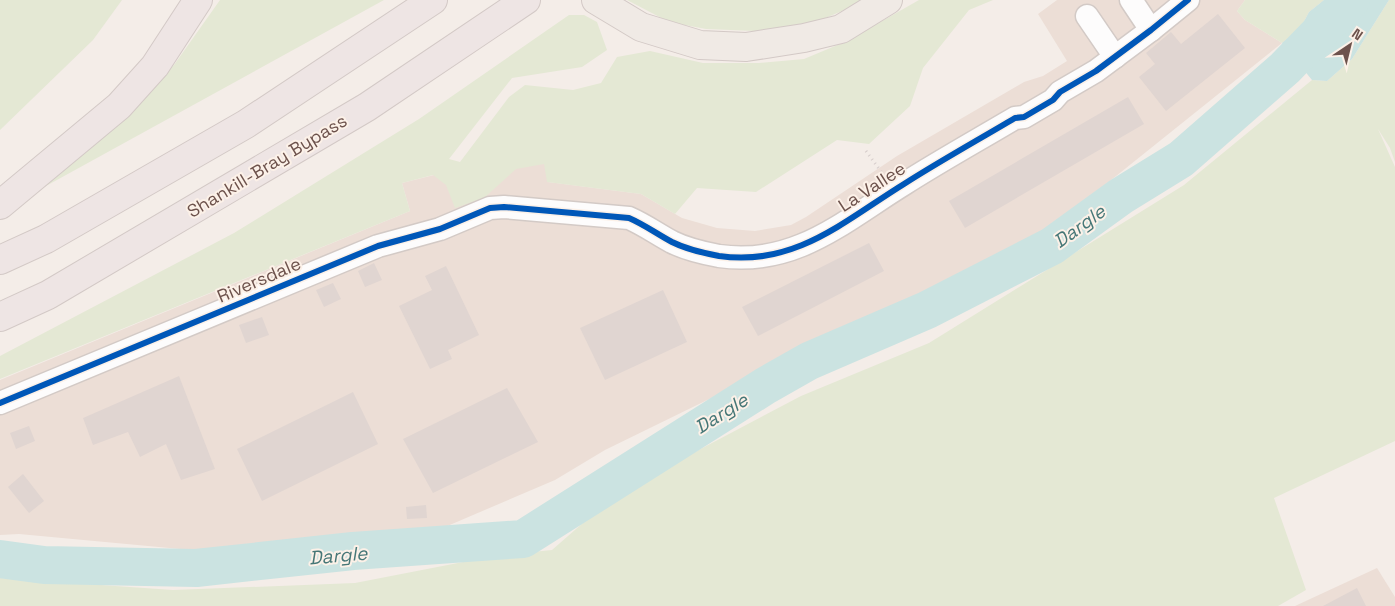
<svg xmlns="http://www.w3.org/2000/svg" width="1395" height="606" viewBox="0 0 1395 606" font-family="'Space Grotesk',sans-serif">
  <rect width="100%" height="100%" fill="#f4ede8"/>
  <g fill="#ecded6">
    <path d="M1057,0h188l-8,11 8,9 37,23 -242,194 -435,213 -50,30 -117,50 -107,11 -140,9 -172,-16 -19,1v-155l410,-169 -8,-28 112,-28 31,3 3,24 93,12 41,24 35,10 38,3 36,-6 15,-8 91,-61 127,-74 19,-6 24,-15 -29,-47z"/>
    <path d="M1377,568l18,29v9h-100z"/>
  </g>
  <g fill="#e4e8d4">
    <path d="M0,0h122l-29,40 -93,90z"/>
    <path d="M220,0h164l-378,208 168,-143z"/>
    <path d="M627,0h236l-16,9 -41,17 -51,5 -49,-2 -37,-7z"/>
    <path d="M919,0h74l-24,10 -46,58 -13,38 -41,38 -32,-4 -81,52 -59,-4 -22,26 -34,-20 -94,-12 -3,-18 -28,5 -32,29 -29,10 -9,-23 -13,-10 -31,8 8,28 -410,168v-23l234,-123 185,-114 150,-104h15l13,7 10,28 -25,17 -70,11 -63,81 11,3 49,-65 16,-12 48,5 28,-7 16,-26 33,-6 53,12h56l45,-4 43,-18z"/>
    <path d="M1245,0h79l-15,12 -9,17 -18,14 -37,-23 -8,-9z"/>
    <path d="M1389,0h6v162l-5,-14 -12,-19 17,38v274l-121,57 32,92 -28,16h-1278v-28l173,12 182,-7 139,-27 58,-6 56,-49 49,-29 144,-76 128,-53 255,-158 128,-105 15,1 25,-22z"/>
  </g>
  <path fill="#cbe3e1" d="M1324,0h65l-37,59 -25,22 -15,-1 -30,-37 18,-14 9,-17z"/>
  <g fill="none" stroke-linecap="round" stroke-linejoin="round">
    <path stroke="#cbe3e1" stroke-width="38" d="M0,559l44,6 152,3 157,-17 170,-12 242,-153 44,-25 118,-51 125,-64 69,-50 60,-37 104,-91 66,-68"/>
  </g>
  <g fill="#e0d5d1">
    <path d="M1218,14l27,34 -79,63 -27,-34 16,-13 -9,-11 25,-21 10,12z"/>
    <path d="M1128,97l16,27 -179,104 -16,-27z"/>
    <path d="M869,243l15,28 -126,65 -16,-29z"/>
    <path d="M374,263l8,17 -17,7 -7,-16z"/>
    <path d="M446,266l33,69 -31,15 4,9 -22,10 -31,-63 33,-16 -7,-14z"/>
    <path d="M333,283l8,16 -17,8 -8,-17z"/>
    <path d="M663,290l24,52 -82,38 -25,-52z"/>
    <path d="M262,317l7,18 -23,8 -7,-18z"/>
    <path d="M179,376l36,93 -34,11 -15,-36 -26,13 -12,-25 -35,13 -10,-27z"/>
    <path d="M507,388l31,54 -105,51 -30,-54z"/>
    <path d="M353,392l25,52 -116,57 -25,-52z"/>
    <path d="M29,426l6,15 -19,8 -6,-16z"/>
    <path d="M23,474l21,27 -15,12 -21,-26z"/>
    <path d="M426,505l1,13 -20,1 -1,-12z"/>
    <path d="M1357,588l9,18h-43z"/>
  </g>
  <g fill="none" stroke-linecap="round" stroke-linejoin="round">
    <g stroke="#d3cac6" stroke-width="25">
      <g id="minor">
        <path d="M1131,0l20,30"/>
        <path d="M1087,16l28,41"/>
        <path d="M0,403l378,-157 62,-17 50,-21 14,-1 125,11c16,7 28,16 43,24 14,7 31,11 47,14 76,11 125,-35 185,-72 36,-23 74,-44 111,-66l9,-1 29,-17 7,-8 36,-21 55,-41 37,-30"/>
      </g>
    </g>
    <g stroke="#d3c9c6" stroke-width="30">
      <path id="major" d="M596,0l45,27 59,18 46,2 58,-9 37,-9 47,-29"/>
    </g>
    <g stroke="#d3c9c6" stroke-width="30">
      <g id="highway">
        <path d="M0,205l119,-99 36,-40 43,-66"/>
        <path d="M0,260l46,-21 200,-115 187,-124"/>
        <path d="M0,317l48,-22 319,-188 159,-107"/>
      </g>
    </g>
    <path stroke="#d5ccca" stroke-width="3" stroke-dasharray="1 4" stroke-linecap="butt" d="M866,151l16,22"/>
    <use href="#minor" stroke="#fdfcfc" stroke-width="22"/>
    <use href="#major" stroke="#f0eae5" stroke-width="28"/>
    <use href="#highway" stroke="#eee5e4" stroke-width="28"/>
    <g stroke="#fcf1e8" stroke-width="9">
      <path id="cycleway" d="M0,403l378,-157 62,-17 50,-21 14,-1 125,11c16,7 28,16 43,24 14,7 31,11 47,14 76,11 125,-35 185,-72 36,-23 74,-44 111,-66l9,-1 29,-17 7,-8 36,-21 55,-41 37,-30"/>
    </g>
    <use href="#cycleway" stroke="#0057b8" stroke-width="6"/>
  </g>
  <g text-anchor="middle" stroke-width="4" stroke-linejoin="round" paint-order="stroke">
    <g font-size="18" fill="#6d524c" stroke="#fcf1e8">
      <text transform="translate(267 166) rotate(-31)" y="6">Shankill-Bray Bypass</text>
      <text transform="translate(872 187) rotate(-33)" y="6">La Vallee</text>
      <text transform="translate(259 280) rotate(-23)" y="6">Riversdale</text>
    </g>
    <g font-size="19" font-style="italic" fill="#467777" stroke="#fcf1e8">
      <text transform="translate(1079 226) rotate(-36)" y="7">Dargle</text>
      <text transform="translate(721 413) rotate(-32)" y="7">Dargle</text>
      <text transform="translate(338 555) rotate(-5)" y="7">Dargle</text>
    </g>
  </g>
  <g transform="translate(1350 45) rotate(35)" stroke="#fcf1e8" stroke-width="4" paint-order="stroke">
  <path d="M0-4L9 19L0 12L-9 19Z" fill="#6d524c"/>
  <text y="-8" font-size="14" font-weight="bold" text-anchor="middle" fill="#6d524c">N</text>
  </g>
</svg>
